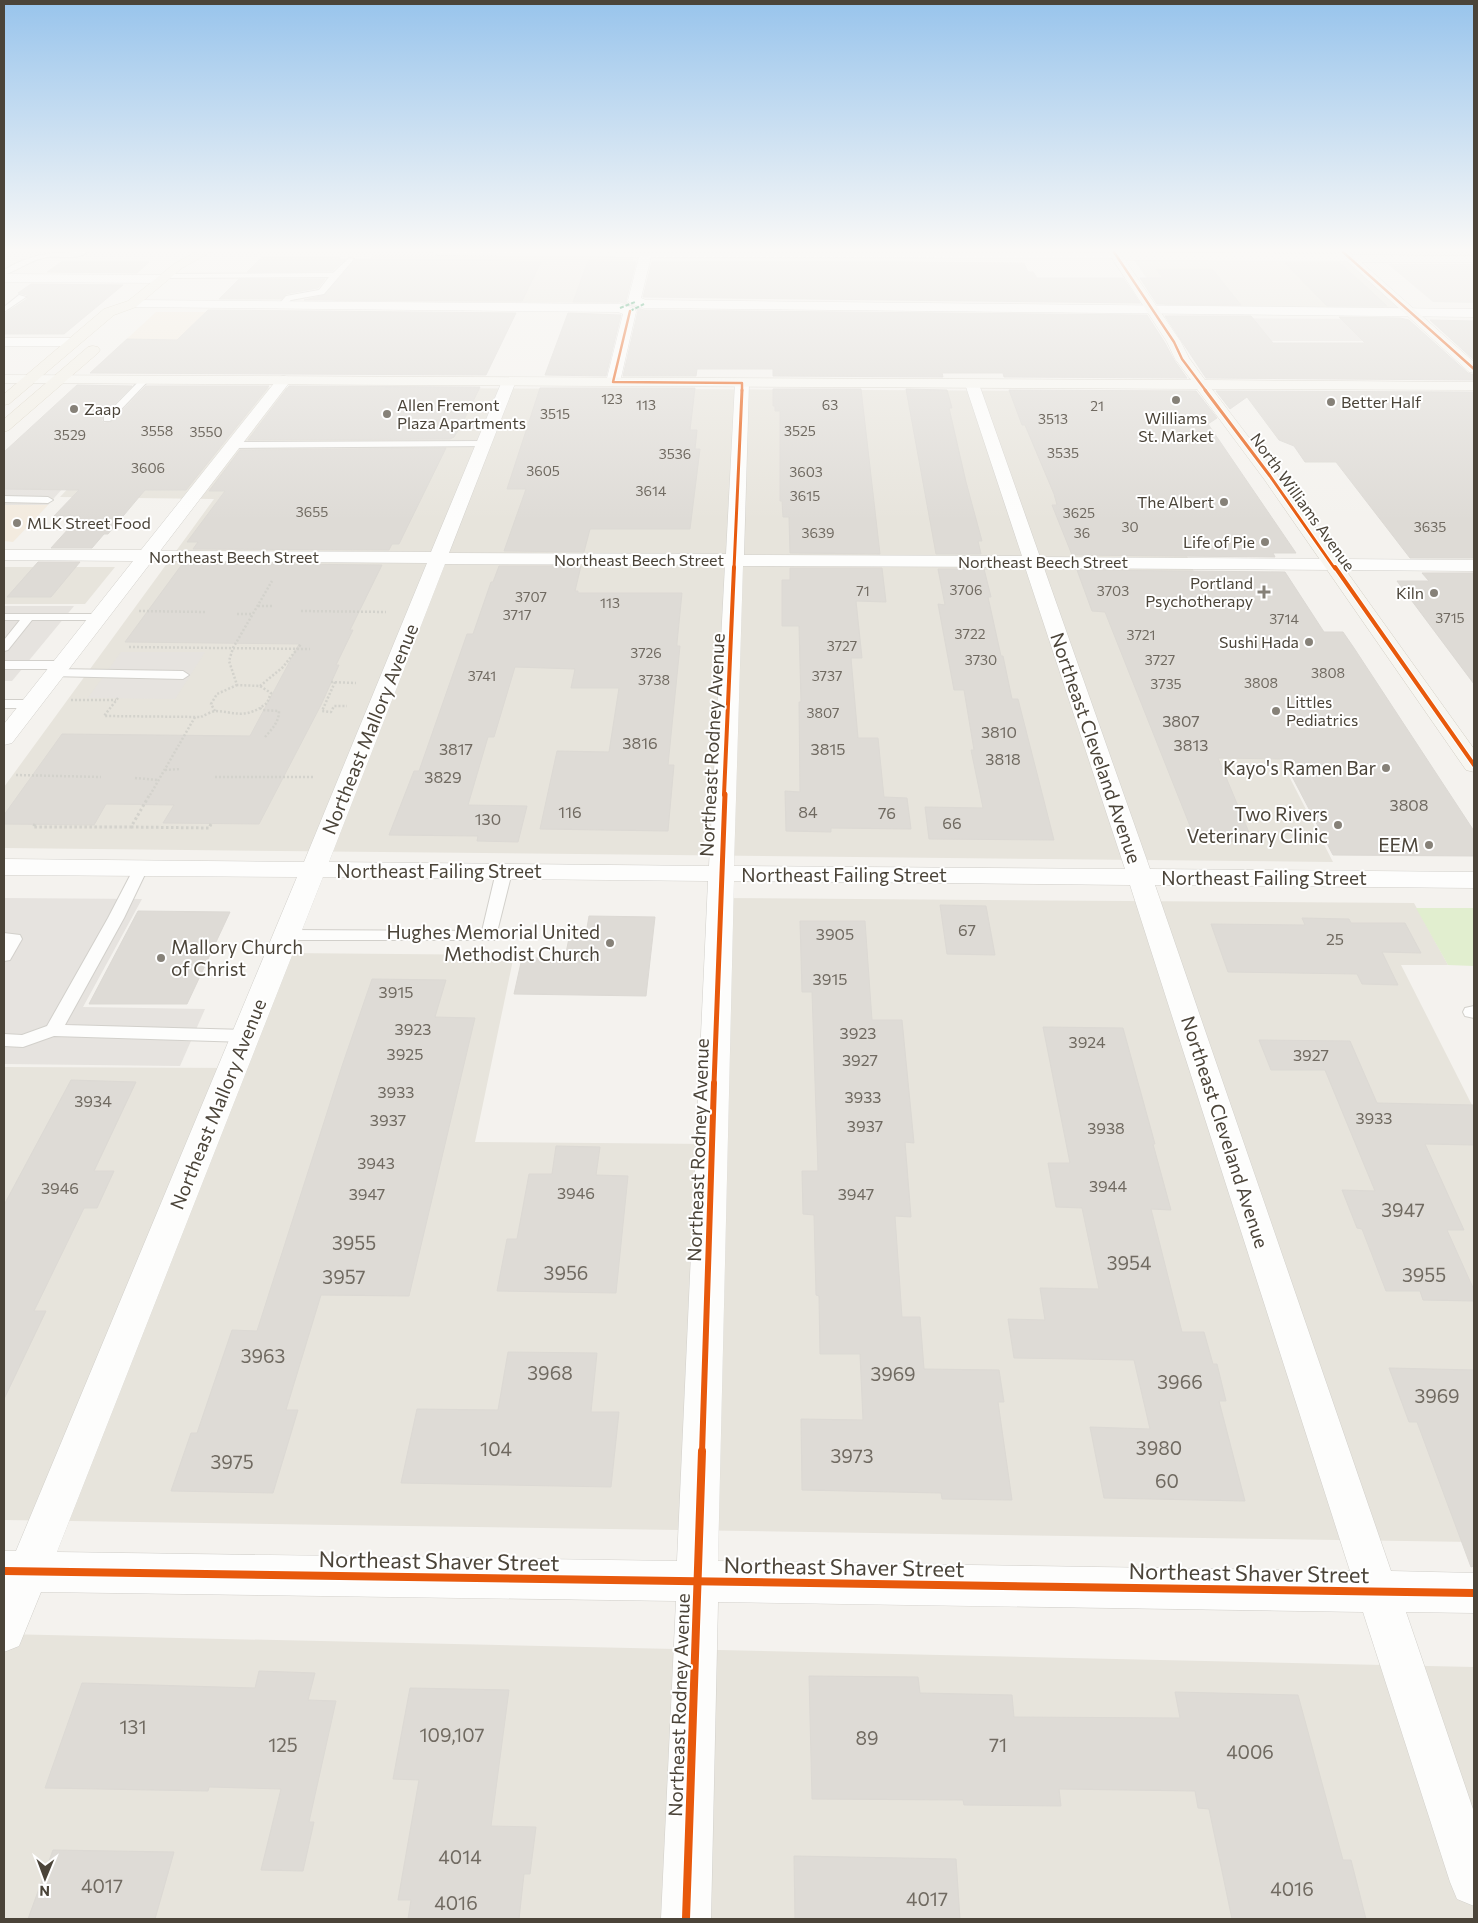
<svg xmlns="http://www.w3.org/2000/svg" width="1478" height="1923" viewBox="0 0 1478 1923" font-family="Commissioner,sans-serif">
  <rect width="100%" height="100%" fill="#f4f2ee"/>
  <g fill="#e7e4dc">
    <path d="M373,255l261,1 -15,47 -285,-2z"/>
    <path d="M1134,260l214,2 53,48 -234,-2z"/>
    <path d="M163,387l942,4 82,165 33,74h-6l119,232 -1329,-14v-61l210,-288 -154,-2z"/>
    <path d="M4,567h111l-30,37h-81z"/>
    <path d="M719,898l695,5 34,62h-47l73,144v433l-1470,-22v-453l236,1 46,-115 228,2 -39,187 235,2z"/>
    <path d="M4,1634l1470,33v252h-1470z"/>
  </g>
  <g fill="#f3ebdf">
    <path d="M156,312h94l-54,59h-104z"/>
    <path d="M4,505h44l-35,37 -9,-1z"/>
  </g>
  <path fill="#e1eecf" d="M1416,908h58v58l-26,-1z"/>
  <g fill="#e6e3df">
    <path d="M1388,264h86v39l-41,-1z"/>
    <path d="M1191,318l204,1 -13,22h-131z"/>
    <path d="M4,489h58l-14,16h-44z"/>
    <path d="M4,606h70l-62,75h-8z"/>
    <path d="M121,652h84l-30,47 -87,-1z"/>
    <path d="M4,898l138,1 -59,108 122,2 -25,57 -176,-2z"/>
  </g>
  <g fill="#dedbd6" stroke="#dcd9d4">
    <path d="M262,257h78l-1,2h7l-14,12 -85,1z"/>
    <path d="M356,259l117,1 68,2 -19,39 -218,-1 21,-5z"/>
    <path d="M588,261l48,1 -10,39 3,4 15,5 503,5 18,28 9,17 13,18 -183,-1 -1,-4h-61l1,4 -170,-1v-7h-76l-1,7h-73l15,-65 -2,-4 -16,-5h-47z"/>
    <path d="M753,261l271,2 4,9h5l4,6h86l17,25 -497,-6 9,-35z"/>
    <path d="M61,262h88l-12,11 -90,-1z"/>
    <path d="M1285,263h55l47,43h-60z"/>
    <path d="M1156,269h56l29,36 -84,-1 -17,-26h23z"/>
    <path d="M239,279h86l-7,9 -32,6 -5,5h-62z"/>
    <path d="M31,284l92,1 -59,49h-60v-20l23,-15v-4l-9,-2z"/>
    <path d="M208,310l308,3 -30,62 -396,-2 37,-34 50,1z"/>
    <path d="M568,313l53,2 -15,61 -61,-1z"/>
    <path d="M1165,316h86l22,27h92l-26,-26 61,1 9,2 59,53 6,2v5l-268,-2z"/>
    <path d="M1430,320l44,1v39z"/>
    <path d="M77,385l55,1 -29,30 -1,5 2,2 7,-1 35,-36h123l-83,104h-41l-37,44h-4l-12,14h-41l29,-32h-26l25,-26 -75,-1v-37z"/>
    <path d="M289,386l191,1 -19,39 -7,11 -4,2 -202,1z"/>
    <path d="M540,388h155l-5,42h7l-2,19h5l-10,80h-100l-6,23 -80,-1 22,-62h-19z"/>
    <path d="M773,389h88l19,165 -90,-1 -1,-36h-6l-1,-16h-2v-90h-5v-5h-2z"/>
    <path d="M906,389l41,1 5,18h-3l17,74 16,59h-4l3,13h-45z"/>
    <path d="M1009,390l187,1 21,27 -9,6 88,129h-23l2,4 -203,-2 -20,-50h5l-3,-11 -29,-69h-3z"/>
    <path d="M1216,391l258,1v166h-64l-74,-96h-31l-11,-16 -15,-6 -32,-43 -17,12z"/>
    <path d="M446,448l-47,96h-7l-3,6 -196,-1 5,-7h-11l38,-51h-16l31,-41z"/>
    <path d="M38,562h42l-29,35h-44z"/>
    <path d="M183,563l199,2 -32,65h3l-17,35h3l-18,40 -62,119 -96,-1 11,-18 -68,-1 -12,21 -90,-1v-9l58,-81 188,2 49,-92 -174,-2z"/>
    <path d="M499,566h82l-6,25h3v2h104l-5,50v3h3l-12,119h6l-6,66 -128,-2 17,-78 52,1 10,-64h-48l4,-19 -60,-2 -21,70h-6l-20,68 59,1 -9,36 -41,-1 1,-5 -89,-1 25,-64h5l48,-137h6l18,-52h2z"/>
    <path d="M790,568h92l4,34 -30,-1 6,57h-11l7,80h20l6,59 23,1 4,31 -80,-1v4l-45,-1 -1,-40 15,1 -1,-90h2l-2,-76h-17v-46h8z"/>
    <path d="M938,569h46l7,28h-3l13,59h2l9,43h6l36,141 -125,-1 -4,-32 58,1 -12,-58h3l-10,-60h-10l-16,-86 7,1z"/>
    <path d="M1077,570l208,2 39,60h19l11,16 120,183v25l-141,-1 -50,-96 -65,-1 35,84 -57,-1 -91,-229 -13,-1z"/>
    <path d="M1422,573h52v111l-77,-103h32z"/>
    <path d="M940,905l46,1 9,49 -48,-1z"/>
    <path d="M138,911l92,1 -43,92h-98z"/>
    <path d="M589,916l66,1 -9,79 -132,-2 8,-36h43l6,-30h16z"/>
    <path d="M1302,918l47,1 2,4h54l16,30 -39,-1 16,33 -36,-1 -5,-10 -129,-2 -17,-48 94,1z"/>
    <path d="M800,921h65l7,99h30l12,123 -9,-1 6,75 -16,-1 7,101h18l4,52 75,1 5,32h-6l14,98 -70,-1 -1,-6 -139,-3 -1,-71 62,1 -3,-66h-40l-1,-58 -3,-1 -2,-80 -11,-1 -1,-43h16l-6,-179h-10z"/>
    <path d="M372,979l74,1 -11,37 40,1 -66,278 -88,-1 -35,115h12l-25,83 -102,-2 20,-58h6l35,-103 25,1 85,-265z"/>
    <path d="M1043,1027l80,1 32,116h-2l18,66 -20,-1 31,123h22l9,32h4l9,37h-7l26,100 -141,-3 -14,-71 60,2 -16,-69 -120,-2 -6,-39 37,1 -5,-32 59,1 -17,-81 -26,-1 -8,-44h22z"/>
    <path d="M1259,1040l91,1 27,62 97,2v40l-49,-1 39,86h-17l27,60v11l-51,-1 -3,-9h-34l-24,-62 -5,-1 -15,-38 33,1 -50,-121h-54z"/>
    <path d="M71,1080l65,2 -42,89h20l-17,37h-13l-50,103h12l-42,88v-194z"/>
    <path d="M556,1146l44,1 -4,28 32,1 -12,117 -119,-2 10,-52h10l12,-65h23z"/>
    <path d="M508,1352l89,1 -6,59h28l-8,75 -210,-4 16,-74 81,1z"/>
    <path d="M1389,1368l85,2v196l-3,1 -54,-145h-8z"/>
    <path d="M259,1671l56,2 -7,27 28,1 -27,121h5l-11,49 -42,-1 20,-81 -72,-2 -1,4 -163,-3 37,-105 173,5z"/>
    <path d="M809,1676l109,1 2,16 92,2 2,22 166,1 -5,-26 123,3 45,165h8l15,59h-134l-23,-110 -11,-1 -3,-17 -136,-2 2,17 -97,-1 -1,-5 -151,-1z"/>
    <path d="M410,1688l99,2 -18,136 45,1 -6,47h-6l-5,45h-111l3,-19h-13l21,-120 -26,-1z"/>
    <path d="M53,1850l121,2 -19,67h-127z"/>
    <path d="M794,1856l162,3 4,60h-165z"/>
  </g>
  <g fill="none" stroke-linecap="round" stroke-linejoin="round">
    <g stroke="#d2d0cb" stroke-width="2">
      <g id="service">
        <path d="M87,252c-8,8 -27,4 -39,5 -17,2 -29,13 -44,18v-5c27,-17 52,-18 83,-18z"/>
        <path d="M349,258l5,1 -30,35 -33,6 -9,7 -4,-2 8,-9 33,-6 10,-13 -162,1 -4,-2 4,-2 166,-1z"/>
        <path d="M19,295l7,2 -22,15v-5z"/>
        <path d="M143,377l7,2 -40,42h-6v-4z"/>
        <path d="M484,441l5,3 -2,2 -254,2 -5,-3 5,-3z"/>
        <path d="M4,496l44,1 5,3 -5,3 -44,-1z"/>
        <path d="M4,614h93l6,3 -6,3h-65l-24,30 -4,1v-11l16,-20h-16z"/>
        <path d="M4,661h56l6,4 -6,4h-56z"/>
        <path d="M54,669l129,2 6,4 -6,4 -133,-3 -2,-3 2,-3z"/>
        <path d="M4,700h26l6,4 -6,4h-26z"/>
        <path d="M141,864l5,1 2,3 -24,50 -59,107 181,5 6,2 3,4 -3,4 -6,2 -192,-6 -31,11 -19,-1v-12l18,1 25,-9 61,-108 26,-50 2,-3z"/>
        <path d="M504,867l5,2 3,3 -17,68h-208l-6,-1 -2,-4 2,-4 6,-1 195,1 14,-59 3,-3z"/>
        <path d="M4,933l16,2 2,4 -12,21 -6,1z"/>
        <path d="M1474,1006v12l-9,-2 -2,-4 2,-4z"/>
      </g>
    </g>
    <g stroke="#d2d0cb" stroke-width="1">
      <g id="minor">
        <path d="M432,252l685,1 6,3 -2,2 -470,-1 -10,41 5,2 828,9v8l-830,-9 -14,-5 -2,-3 11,-43 -201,-2z"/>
        <path d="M4,274l159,1 6,4 -6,4 -159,-1z"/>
        <path d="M132,300l488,4 15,5 1,3 -16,70 -2,3h-10l-2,-3 17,-68 -5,-2 -490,-5 -2,-3z"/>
        <path d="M4,338h69l7,4 -7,4h-69z"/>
        <path d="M284,376l5,1 2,3 -2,3 -129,168 271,1 71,-171 2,-3h10l2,3 -67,172 277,1 9,-171 2,-3h10l2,3 -5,172 278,1 -57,-172 2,-3h10l2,3 61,173 434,3v11l-430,-3 106,301 324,3v16l-319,-3 236,686 83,2v40l-68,-1 68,200v94l-17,-7 -7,-17 -87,-270 -645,-10 -7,317h-50l15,-318 -635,-9 -22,54 -15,6v-101h12l281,-674 -293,-2v-16l300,3 123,-299 -275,-2 -140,182 -8,2v-21l129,-163 -129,-1v-10h137l138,-173zM445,564l280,1 -16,301 -380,-4zM743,566l282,1 100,302 -391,-3zM323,877l385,4 -31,680 -620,-9zM734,881l396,4 220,686 -632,-10z"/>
      </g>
    </g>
    <g stroke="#d3cfc5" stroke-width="1">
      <path id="secondary" d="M1108,252l231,2 -2,-2h13l3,3 121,1v6h-113l113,100v11l-5,-1 -122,-111 -222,-1 56,82 8,16 16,22 269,2v8l-262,-1 64,84 198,276v23l-8,-2 -202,-291 -67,-90 -1193,-6v-8l1187,5 -16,-21 -8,-17z"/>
    </g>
    <g stroke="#d6cebb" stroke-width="1">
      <g id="primary">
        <path d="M196,252h15l-29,16 -46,39 -22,8 -105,89 -5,1v-11l100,-85 24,-8 46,-37z"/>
        <path d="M93,346l5,1 2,3 -2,3 -89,77 -5,2v-13l84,-72z"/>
      </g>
    </g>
    <g stroke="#d3d2cc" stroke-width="2.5" stroke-dasharray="2 2" stroke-linecap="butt">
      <path d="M258,606h16"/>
      <path d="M139,611l67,1"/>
      <path d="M301,611l85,1"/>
      <path d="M237,614h16"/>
      <path d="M129,647l181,2"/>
      <path d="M331,682l25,1"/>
      <path d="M335,682l-13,29 9,1 3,-6h13"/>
      <path d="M260,686l23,-19 18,-23"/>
      <path d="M118,698l-14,18 97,1c4,-2 11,-6 15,-6 18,1 26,7 44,-3"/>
      <path d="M71,700h45"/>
      <path d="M215,711l-4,-7 6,-10 20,-9"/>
      <path d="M265,737c7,-8 14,-15 14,-26l-16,-1 -3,-2 7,-5 4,-10 -11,-7 -23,-1 -8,-24 4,-13 39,-67"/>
      <path d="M165,770l16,-1"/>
      <path d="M16,775l85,2"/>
      <path d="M215,777h99"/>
      <path d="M135,778l23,2"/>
      <path d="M150,795l45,-78"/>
    </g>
    <g stroke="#d3d2cc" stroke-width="3" stroke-dasharray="2.5 2.5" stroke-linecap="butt">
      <path d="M35,824l-2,3h98l19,-33"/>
      <path d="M131,827l78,1 2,-4"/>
    </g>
    <use href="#service" fill="#fdfdfc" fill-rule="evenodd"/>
    <use href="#minor" fill="#fdfdfc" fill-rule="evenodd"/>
    <use href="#secondary" fill="#f7f6f1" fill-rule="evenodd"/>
    <use href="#primary" fill="#f2efe6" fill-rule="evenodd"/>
    <g stroke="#00873e" stroke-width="2" stroke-dasharray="4 2" stroke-linecap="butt">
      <path d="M620,308l15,-6"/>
      <path d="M630,311l14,-7"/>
    </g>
    <g stroke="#fff" stroke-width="4">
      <g id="cycleway-far5">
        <path d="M1114,252l60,90 8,17 24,32"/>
        <path d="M1343,252l131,117"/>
        <path d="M630,311l-17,71 129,1v8"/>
      </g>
    </g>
    <g stroke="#fff" stroke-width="5">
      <g id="cycleway-far4">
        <path d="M1205,390l65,86 65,93"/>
        <path d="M734,569l8,-179"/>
      </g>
    </g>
    <g stroke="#fff" stroke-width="6">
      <g id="cycleway-far3">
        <path d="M1335,567l139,198"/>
        <path d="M724,795l10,-228"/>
      </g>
    </g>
    <g stroke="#fff" stroke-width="8">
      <path id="cycleway-far2" d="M714,1084l11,-290"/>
    </g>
    <g stroke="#fff" stroke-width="9">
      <path id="cycleway-far1" d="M702,1453l12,-370"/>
    </g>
    <g stroke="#fff" stroke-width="11">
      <g id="cycleway">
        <path d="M4,1571l1470,22"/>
        <path d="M686,1919l16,-468"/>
      </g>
    </g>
    <use href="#cycleway-far5" stroke="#e8590c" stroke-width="2.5"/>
    <use href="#cycleway-far4" stroke="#e8590c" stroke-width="3"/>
    <use href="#cycleway-far3" stroke="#e8590c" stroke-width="4"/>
    <use href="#cycleway-far2" stroke="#e8590c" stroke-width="5"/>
    <use href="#cycleway-far1" stroke="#e8590c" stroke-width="6"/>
    <use href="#cycleway" stroke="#e8590c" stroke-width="8"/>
  </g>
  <linearGradient id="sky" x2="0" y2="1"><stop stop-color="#98c4ec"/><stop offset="0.48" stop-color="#faf9f7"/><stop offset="1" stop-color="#faf9f7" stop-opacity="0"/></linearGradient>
  <rect width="1478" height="521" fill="url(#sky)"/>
  <g fill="#868178" stroke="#fff" stroke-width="2">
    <circle cx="1176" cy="400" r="5"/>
    <circle cx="1331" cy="402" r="5"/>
    <circle cx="74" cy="409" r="5"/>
    <circle cx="387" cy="414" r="5"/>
    <circle cx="1224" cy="502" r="5"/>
    <circle cx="17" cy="523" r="5"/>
    <circle cx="1265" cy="542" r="5"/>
    <path d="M1261.5 584.5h5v5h5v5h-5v5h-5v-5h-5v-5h5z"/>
    <circle cx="1434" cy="593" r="5"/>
    <circle cx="1309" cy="642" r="5"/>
    <circle cx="1276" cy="711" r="5"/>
    <circle cx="1386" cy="768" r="5"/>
    <circle cx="1338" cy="825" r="5"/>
    <circle cx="1429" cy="845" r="5"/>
    <circle cx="610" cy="943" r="5"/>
    <circle cx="161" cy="958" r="5"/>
  </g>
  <g text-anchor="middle" stroke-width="4" stroke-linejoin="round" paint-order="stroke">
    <g font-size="14" fill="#706a61">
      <text x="612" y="404">123</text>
      <text x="646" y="410">113</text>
      <text x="830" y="410">63</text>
      <text x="1097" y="411">21</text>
      <text x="555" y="419">3515</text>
      <text x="1053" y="424">3513</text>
      <text x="157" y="436">3558</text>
      <text x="800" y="436">3525</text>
      <text x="206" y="437">3550</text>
      <text x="70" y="440">3529</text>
      <text x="1063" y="458">3535</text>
      <text x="675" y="459">3536</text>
      <text x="148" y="473">3606</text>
      <text x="543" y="476">3605</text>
      <text x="806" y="477">3603</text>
      <text x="651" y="496">3614</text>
      <text x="805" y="501">3615</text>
      <text x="312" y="517">3655</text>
      <text x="1079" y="518">3625</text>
      <text x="1130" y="532">30</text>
      <text x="1430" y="532">3635</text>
      <text x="818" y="538">3639</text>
      <text x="1082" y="538">36</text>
      <text x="966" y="595">3706</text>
      <text x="863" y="596">71</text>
      <text x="1113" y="596">3703</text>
      <text x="531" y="602">3707</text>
      <text x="610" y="608">113</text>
      <text x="517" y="620">3717</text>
      <text x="1450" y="623">3715</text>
      <text x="1284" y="624">3714</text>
      <text x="970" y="639">3722</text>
      <text x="1141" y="640">3721</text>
      <text x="842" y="651">3727</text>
      <text x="646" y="658">3726</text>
      <text x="981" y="665">3730</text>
      <text x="1160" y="665">3727</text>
      <text x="1328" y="678">3808</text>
      <text x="482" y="681">3741</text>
      <text x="827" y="681">3737</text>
      <text x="654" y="685">3738</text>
      <text x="1261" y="688">3808</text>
      <text x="1166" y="689">3735</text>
      <text x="823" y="718">3807</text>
    </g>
    <g font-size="16" fill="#4b4439" stroke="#fff" text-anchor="start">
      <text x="1341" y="408">Better Half</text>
      <text x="397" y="411">Allen Fremont<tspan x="397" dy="18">Plaza Apartments</tspan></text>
      <text x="84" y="415">Zaap</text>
      <text x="1176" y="424" text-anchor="middle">Williams<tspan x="1176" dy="18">St. Market</tspan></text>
      <text x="1214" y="508" text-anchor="end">The Albert</text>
      <text x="27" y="529">MLK Street Food</text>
      <text x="1255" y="548" text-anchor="end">Life of Pie</text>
      <text x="1253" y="589" text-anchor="end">Portland<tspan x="1253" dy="18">Psychotherapy</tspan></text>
      <text x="1424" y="599" text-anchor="end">Kiln</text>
      <text x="1299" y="648" text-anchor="end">Sushi Hada</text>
      <text x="1286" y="708">Littles<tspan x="1286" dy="18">Pediatrics</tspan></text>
    </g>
    <g font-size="16" fill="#4b4439" stroke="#fff">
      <text transform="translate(1303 502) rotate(54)" y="6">North Williams Avenue</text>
      <text x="234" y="563">Northeast Beech Street</text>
      <text x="639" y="566">Northeast Beech Street</text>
      <text x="1043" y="568">Northeast Beech Street</text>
    </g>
    <g font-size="16" fill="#706a61">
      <text x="1181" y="727">3807</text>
      <text x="999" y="738">3810</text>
      <text x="640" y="749">3816</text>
      <text x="1191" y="751">3813</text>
      <text x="456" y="755">3817</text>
      <text x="828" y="755">3815</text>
      <text x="1003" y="765">3818</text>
      <text x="443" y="783">3829</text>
      <text x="1409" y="811">3808</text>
      <text x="570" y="818">116</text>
      <text x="808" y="818">84</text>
      <text x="887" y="819">76</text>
      <text x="488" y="825">130</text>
      <text x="952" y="829">66</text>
      <text x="967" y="936">67</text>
      <text x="835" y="940">3905</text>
      <text x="1335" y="945">25</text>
      <text x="830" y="985">3915</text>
      <text x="396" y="998">3915</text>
      <text x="413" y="1035">3923</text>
      <text x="858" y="1039">3923</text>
      <text x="1087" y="1048">3924</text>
      <text x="405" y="1060">3925</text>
      <text x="1311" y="1061">3927</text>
      <text x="860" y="1066">3927</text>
      <text x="396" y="1098">3933</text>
      <text x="863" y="1103">3933</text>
      <text x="93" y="1107">3934</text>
      <text x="1374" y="1124">3933</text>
      <text x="388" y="1126">3937</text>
      <text x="865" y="1132">3937</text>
      <text x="1106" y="1134">3938</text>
      <text x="376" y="1169">3943</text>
      <text x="1108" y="1192">3944</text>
      <text x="60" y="1194">3946</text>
      <text x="576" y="1199">3946</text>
      <text x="367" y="1200">3947</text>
      <text x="856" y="1200">3947</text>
    </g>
    <g font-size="19" fill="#4b4439" stroke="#fff">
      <text transform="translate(370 729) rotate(-68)" y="7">Northeast Mallory Avenue</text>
      <text transform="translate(712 745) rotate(-87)" y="7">Northeast Rodney Avenue</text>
      <text transform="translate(1096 748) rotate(71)" y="7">Northeast Cleveland Avenue</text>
      <text x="439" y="878">Northeast Failing Street</text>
      <text x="844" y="882">Northeast Failing Street</text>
      <text x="1264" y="885">Northeast Failing Street</text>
      <text transform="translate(218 1104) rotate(-68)" y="7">Northeast Mallory Avenue</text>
      <text transform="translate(1225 1132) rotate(72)" y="7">Northeast Cleveland Avenue</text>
      <text transform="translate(698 1150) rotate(-88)" y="7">Northeast Rodney Avenue</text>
      <text transform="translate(679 1705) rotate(-88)" y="7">Northeast Rodney Avenue</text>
    </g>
    <g font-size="19" fill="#4b4439" stroke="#fff" text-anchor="end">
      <text x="1376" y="775">Kayo's Ramen Bar</text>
      <text x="1328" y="821">Two Rivers<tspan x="1328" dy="22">Veterinary Clinic</tspan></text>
      <text x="1419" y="852">EEM</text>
      <text x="600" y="939">Hughes Memorial United<tspan x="600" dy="22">Methodist Church</tspan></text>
      <text x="171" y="954" text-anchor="start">Mallory Church<tspan x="171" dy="22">of Christ</tspan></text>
    </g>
    <g font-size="19" fill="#706a61">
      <text x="1403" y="1217">3947</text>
      <text x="354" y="1250">3955</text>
      <text x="1129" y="1270">3954</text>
      <text x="566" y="1280">3956</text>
      <text x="1424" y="1282">3955</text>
      <text x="344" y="1284">3957</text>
      <text x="263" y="1363">3963</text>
      <text x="550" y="1380">3968</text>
      <text x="893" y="1381">3969</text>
      <text x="1180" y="1389">3966</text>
      <text x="1437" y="1403">3969</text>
      <text x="1159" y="1455">3980</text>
      <text x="496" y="1456">104</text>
      <text x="852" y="1463">3973</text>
      <text x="232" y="1469">3975</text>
      <text x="1167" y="1488">60</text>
      <text x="133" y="1734">131</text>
      <text x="452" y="1742">109,107</text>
      <text x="867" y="1745">89</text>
      <text x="283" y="1752">125</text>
      <text x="998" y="1752">71</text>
      <text x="1250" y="1759">4006</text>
      <text x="460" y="1864">4014</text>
      <text x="102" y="1893">4017</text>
      <text x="1292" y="1896">4016</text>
      <text x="927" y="1906">4017</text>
      <text x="456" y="1910">4016</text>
    </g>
    <g font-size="22" fill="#4b4439" stroke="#fff">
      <text transform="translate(439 1561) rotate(1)" y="8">Northeast Shaver Street</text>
      <text transform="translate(844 1567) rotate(1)" y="8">Northeast Shaver Street</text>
      <text transform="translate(1249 1573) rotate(1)" y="8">Northeast Shaver Street</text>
    </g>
  </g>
  <rect width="1478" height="1923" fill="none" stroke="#4b4439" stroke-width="10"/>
  <g transform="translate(45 1878) rotate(181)" stroke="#ffffff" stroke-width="4" paint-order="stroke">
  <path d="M0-4L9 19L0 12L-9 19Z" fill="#4b4439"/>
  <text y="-8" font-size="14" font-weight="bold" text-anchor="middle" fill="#4b4439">N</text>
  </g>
</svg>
